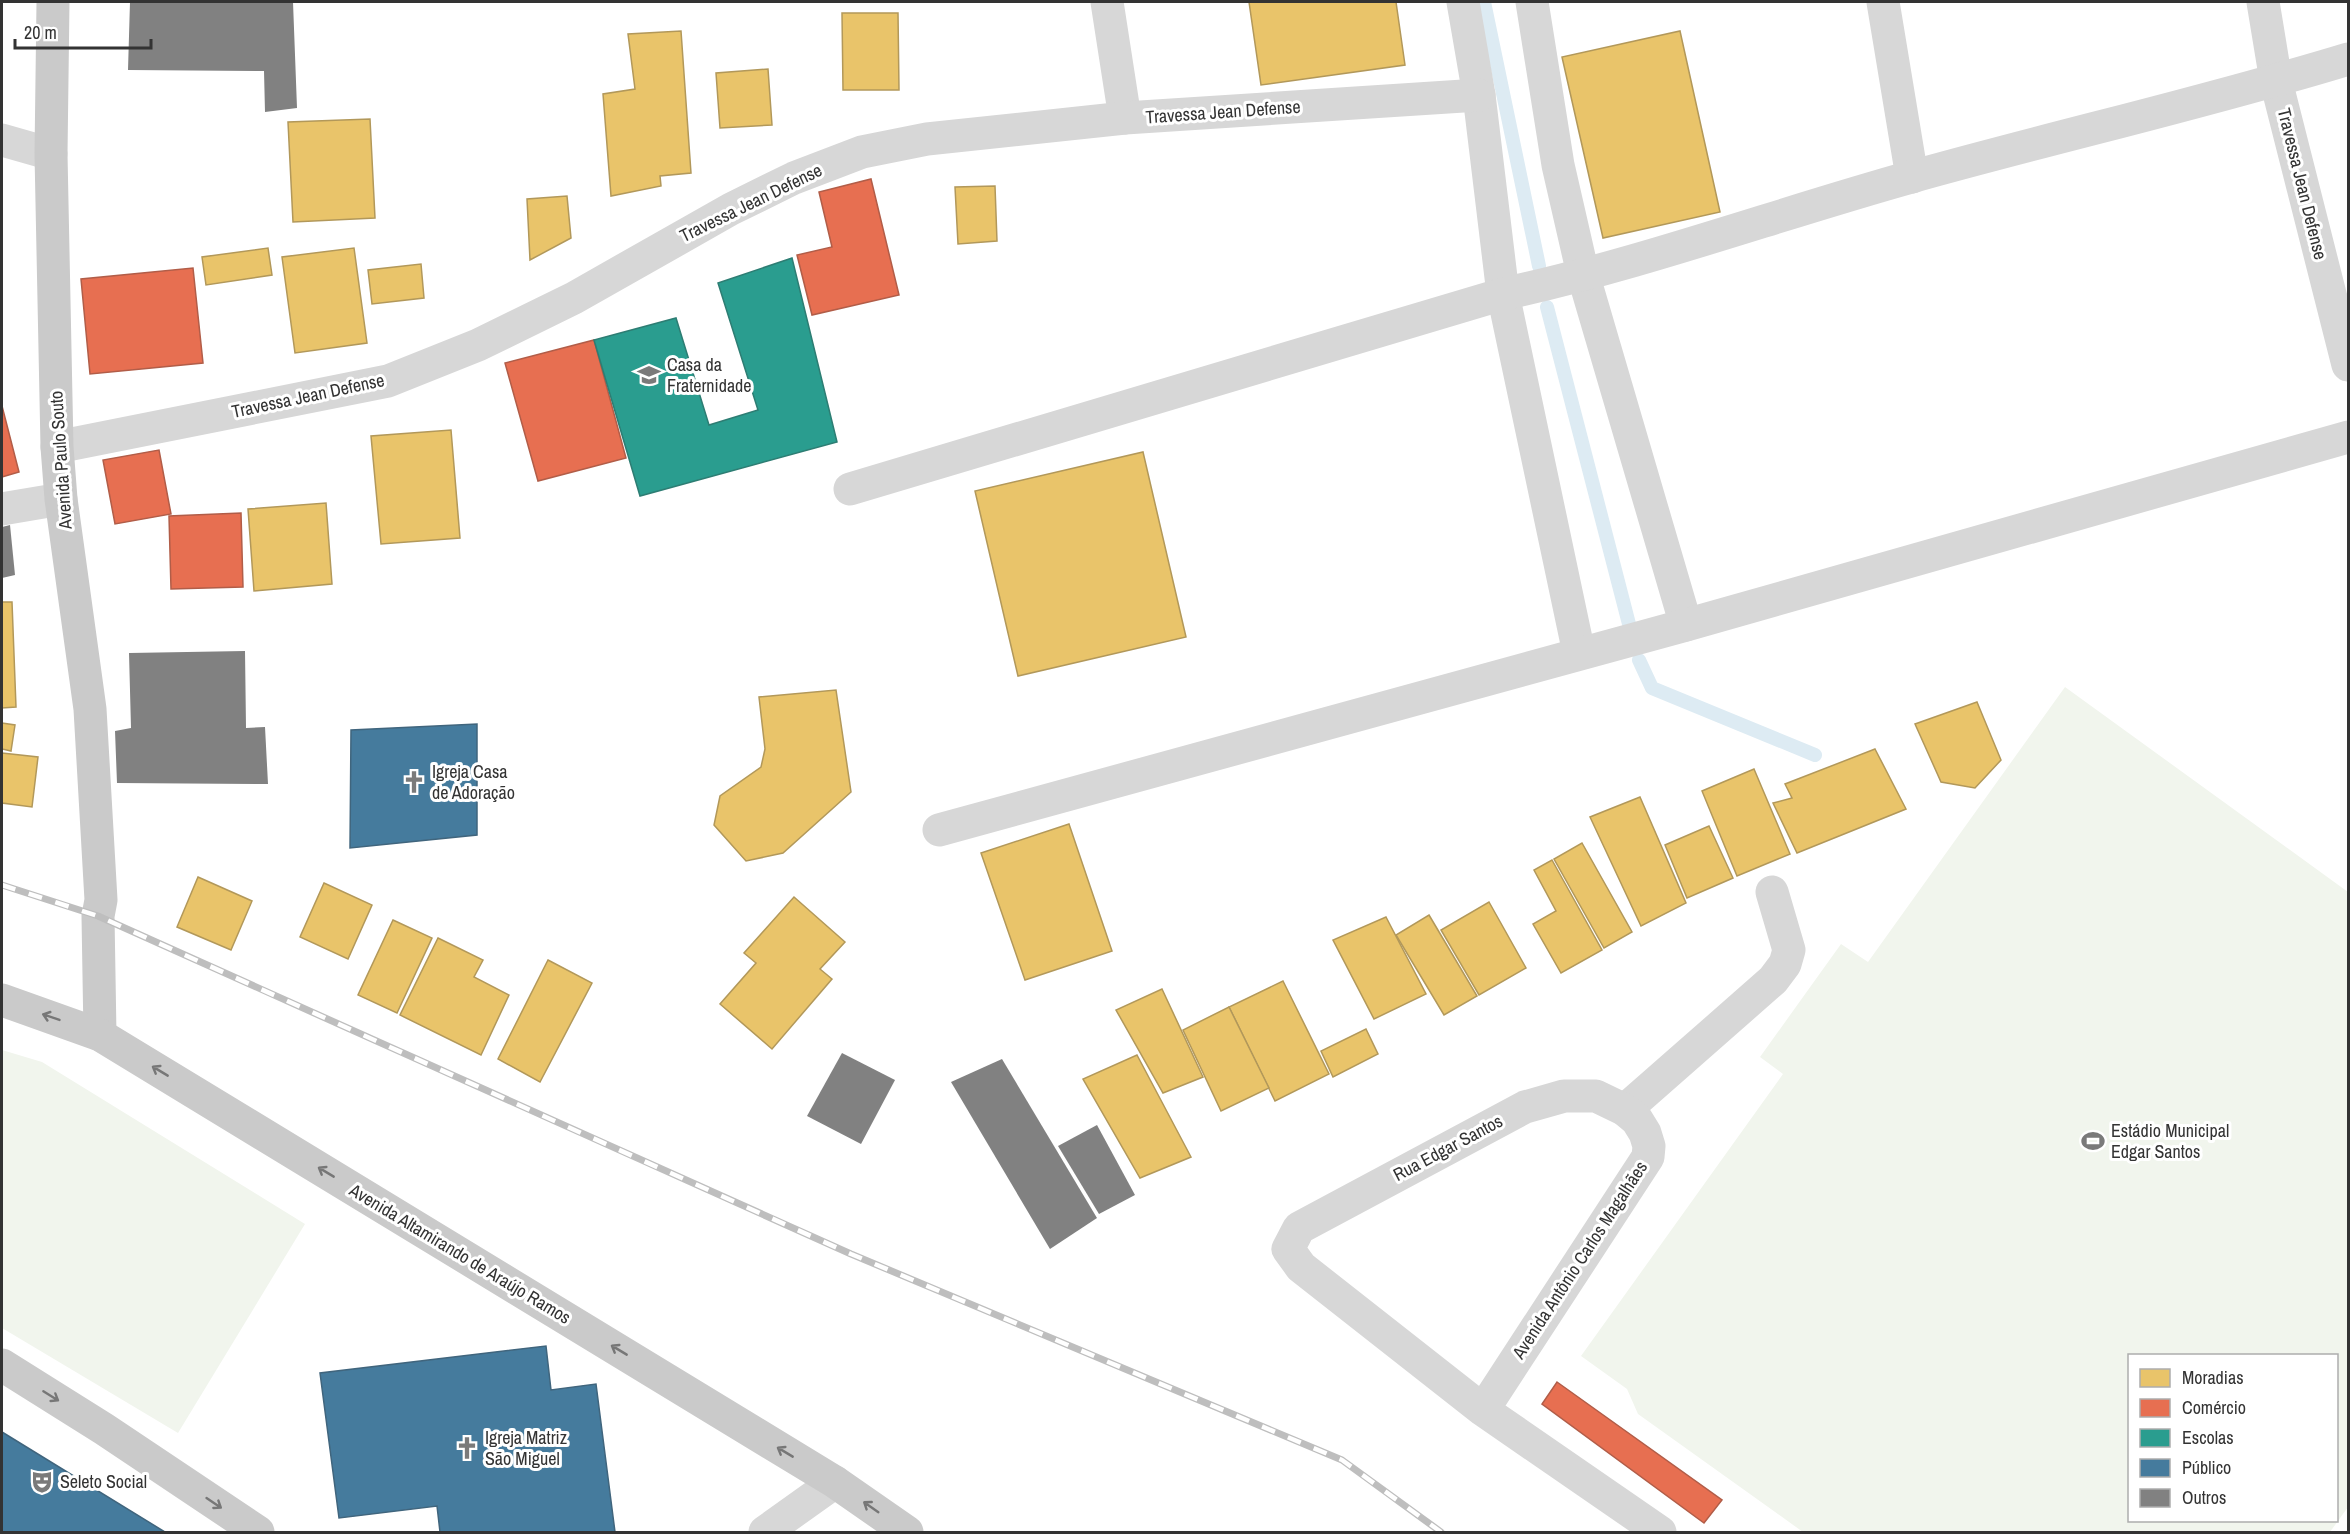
<svg xmlns="http://www.w3.org/2000/svg" width="2350" height="1534" viewBox="0 0 2350 1534" font-family="'Archivo Narrow',sans-serif">
  <rect width="100%" height="100%" fill="#fff"/>
  <g fill="#f1f5ed" fill-rule="evenodd">
    <path d="M2065,687l283,205v615l-18,25h-527l-165,-118 -11,-25 -46,-33 202,-282 -23,-17 81,-113 27,18zM2130,1356h206v164h-206z"/>
    <path d="M2,1050l40,12 263,162 -127,209 -176,-105z"/>
  </g>
  <g fill="#e9c46a" stroke="#b2985a" stroke-width="1.5">
    <path d="M1249,2h147l9,63 -144,20z"/>
    <path d="M842,13h56l1,77h-56z"/>
    <path d="M681,31l10,142 -31,3 1,10 -50,10 -8,-102 32,-5 -7,-55z"/>
    <path d="M1680,31l40,181 -117,26 -41,-181z"/>
    <path d="M768,69l4,56 -52,3 -4,-55z"/>
    <path d="M370,119l5,99 -82,4 -5,-100z"/>
    <path d="M995,186l2,55 -39,3 -3,-57z"/>
    <path d="M567,196l4,42 -41,22 -3,-61z"/>
    <path d="M268,248l4,27 -66,10 -4,-28z"/>
    <path d="M354,248l13,95 -72,10 -13,-96z"/>
    <path d="M421,264l3,34 -52,6 -4,-34z"/>
    <path d="M451,430l9,108 -79,6 -10,-108z"/>
    <path d="M1143,452l43,185 -168,39 -43,-185z"/>
    <path d="M326,503l6,81 -78,7 -6,-82z"/>
    <path d="M2,602h10l4,105 -14,1z"/>
    <path d="M836,690l15,102 -68,61 -37,8 -32,-36 6,-29 41,-29 4,-18 -6,-52z"/>
    <path d="M1977,702l24,58 -26,28 -34,-6 -26,-58z"/>
    <path d="M2,723l13,2 -4,26 -9,-2z"/>
    <path d="M1875,749l31,60 -109,44 -24,-50 19,-5 -7,-14z"/>
    <path d="M2,753l36,4 -6,50 -30,-4z"/>
    <path d="M1754,769l36,85 -53,22 -35,-85z"/>
    <path d="M1640,797l46,106 -45,23 -51,-109z"/>
    <path d="M1069,824l43,127 -87,29 -44,-127z"/>
    <path d="M1709,826l24,52 -46,20 -22,-53z"/>
    <path d="M1582,843l50,89 -28,16 -50,-89z"/>
    <path d="M1552,860l50,90 -41,23 -28,-49 23,-13 -22,-41z"/>
    <path d="M198,877l54,24 -21,49 -54,-23z"/>
    <path d="M324,883l48,22 -24,54 -48,-22z"/>
    <path d="M794,897l51,45 -25,27 12,10 -60,70 -52,-45 36,-41 -12,-10z"/>
    <path d="M1489,902l37,66 -47,27 -38,-65z"/>
    <path d="M1429,915l48,81 -33,19 -48,-80z"/>
    <path d="M1386,917l40,77 -52,25 -41,-79z"/>
    <path d="M393,920l39,18 -35,75 -39,-18z"/>
    <path d="M438,938l45,22 -9,17 35,18 -28,60 -81,-40z"/>
    <path d="M548,960l44,23 -52,99 -42,-23z"/>
    <path d="M1283,981l46,93 -54,27 -46,-94z"/>
    <path d="M1162,989l41,88 -40,16 -47,-83z"/>
    <path d="M1229,1007l40,81 -48,23 -38,-81z"/>
    <path d="M1366,1029l12,25 -45,23 -12,-26z"/>
    <path d="M1137,1055l54,102 -51,21 -57,-99z"/>
  </g>
  <g fill="#e76f51" stroke="#b15d48" stroke-width="1.5">
    <path d="M871,179l28,116 -87,20 -15,-60 35,-8 -13,-55z"/>
    <path d="M193,268l10,95 -113,11 -9,-95z"/>
    <path d="M594,340l32,118 -88,23 -33,-118z"/>
    <path d="M2,406l17,66 -17,5z"/>
    <path d="M159,450l12,64 -56,10 -12,-64z"/>
    <path d="M241,513l2,74 -72,2 -2,-73z"/>
    <path d="M1557,1382l165,118 -18,23 -162,-119z"/>
  </g>
  <path fill="#2a9d8f" stroke="#2d7d73" stroke-width="1.5" d="M792,258l45,184 -197,54 -46,-156 82,-22 33,107 49,-15 -40,-127z"/>
  <g fill="#457b9d" stroke="#40657d" stroke-width="1.5">
    <path d="M477,724v111l-127,13 1,-118z"/>
    <path d="M546,1346l5,44 45,-6 19,148h-175l-3,-26 -98,12 -19,-145z"/>
    <path d="M2,1432l163,100h-163z"/>
  </g>
  <g fill="none" stroke-linecap="round" stroke-linejoin="round">
    <g stroke="#ddebf3" stroke-width="14">
      <path d="M1484,2l55,264"/>
      <path d="M1547,307l82,317"/>
      <path d="M1639,660l13,28 163,67"/>
    </g>
  </g>
  <g fill="#818181">
    <path d="M130,2h163l4,106 -32,4 -1,-41 -136,-1z"/>
    <path d="M10,525l5,50 -13,3v-51z"/>
    <path d="M245,651l1,77 19,-1 3,57 -151,-1 -2,-52 16,-3 -2,-75z"/>
    <path d="M842,1053l53,27 -34,64 -54,-28z"/>
    <path d="M1002,1059l95,159 -47,31 -99,-167z"/>
    <path d="M1097,1125l38,70 -36,19 -41,-68z"/>
  </g>
  <g fill="none" stroke-linecap="round" stroke-linejoin="round">
    <g stroke="#d7d7d7" stroke-width="33">
      <path d="M1107,2l18,116"/>
      <path d="M1463,2l16,93 24,199 76,359"/>
      <path d="M1532,2l26,163 25,109 103,351"/>
      <path d="M1883,2l29,175"/>
      <path d="M2263,2l13,79 72,284"/>
      <path d="M2,140l49,14"/>
      <path d="M57,447l331,-66 90,-36 96,-47 157,-89 63,-31 68,-26 65,-13 198,-21 354,-23"/>
      <path d="M850,489l653,-195c138,-30 272,-79 408,-117 146,-41 293,-74 437,-118"/>
      <path d="M2,509l59,-10"/>
      <path d="M939,830l747,-205 662,-188"/>
      <path d="M1625,1110l148,-130 12,-16 4,-14 -17,-58"/>
      <path d="M1483,1410l165,-253 1,-11 -4,-13 -8,-13 -12,-10 -29,-14h-32l-39,11 -226,121 -11,21 13,18 182,143 177,122"/>
      <path d="M765,1532l70,-50"/>
    </g>
    <g stroke="#cacaca" stroke-width="33">
      <path d="M53,2l-2,152 6,293 4,52 29,210 11,191 -3,16 2,119"/>
      <path d="M2,1000l98,35 735,447 72,50"/>
      <path d="M2,1365l102,64 154,103"/>
    </g>
    <g stroke="#bebebe" stroke-width="7">
      <path id="rail" d="M2,885l96,31 753,338 491,206 99,72"/>
    </g>
    <use href="#rail" stroke="#fff" stroke-width="4.5" stroke-dasharray="14" stroke-linecap="butt"/>
  </g>
  <defs><path id="oneway-shaft" d="M-6 0H5M1.5-3L5.5 0L1.5 3" fill="none" stroke-width="1.6" stroke-linecap="round" stroke-linejoin="round" transform="scale(1.5)"/></defs>
  <g stroke="#777">
    <use href="#oneway-shaft" transform="translate(51 1017) rotate(-161)"/>
    <use href="#oneway-shaft" transform="translate(160 1071) rotate(-149)"/>
    <use href="#oneway-shaft" transform="translate(326 1172) rotate(-149)"/>
    <use href="#oneway-shaft" transform="translate(619 1350) rotate(-149)"/>
    <use href="#oneway-shaft" transform="translate(51 1396) rotate(32)"/>
    <use href="#oneway-shaft" transform="translate(785 1452) rotate(-149)"/>
    <use href="#oneway-shaft" transform="translate(214 1503) rotate(34)"/>
    <use href="#oneway-shaft" transform="translate(871 1507) rotate(-145)"/>
  </g>
  <defs>
    <g id="school-bare" transform="scale(1.8)"><path d="M0-5L7-2L0 1L-7-2ZM-4 1L0 2.5L4 1V4Q0 6-4 4Z" fill="#7a7a7a" stroke="#fff" stroke-width="2.5" paint-order="stroke"/></g>
    <g id="church-bare" transform="scale(1.8)"><path d="M-1.2-6h2.4v3.5h3.3v2.4h-3.3V6h-2.4V-.1h-3.3v-2.4h3.3Z" fill="#7a7a7a" stroke="#fff" stroke-width="2.5" paint-order="stroke"/></g>
    <g id="stadium-bare" transform="scale(1.8)"><path d="M0-5a6.5 5 0 1 0 0 10a6.5 5 0 1 0 0-10ZM-3.5-1.8h7v3.6h-7Z" fill="#7a7a7a" stroke="#fff" stroke-width="2.5" paint-order="stroke"/></g>
    <g id="theatre-bare" transform="scale(1.8)"><path d="M-5-5.5Q0-4 5-5.5V0Q5 5 0 6Q-5 5-5 0ZM-3.3-2.5H-1v1.5H-3.3ZM1-2.5H3.3v1.5H1ZM-2.8 1Q0 5.5 2.8 1Z" fill="#7a7a7a" stroke="#fff" stroke-width="2.5" paint-order="stroke"/></g>
  </defs>
  <g fill-rule="evenodd">
    <use href="#school-bare" x="649" y="375"/>
    <use href="#church-bare" x="414" y="782"/>
    <use href="#stadium-bare" x="2093" y="1141"/>
    <use href="#church-bare" x="467" y="1448"/>
    <use href="#theatre-bare" x="42" y="1482"/>
  </g>
  <g text-anchor="middle" stroke-width="6" stroke-linejoin="round" paint-order="stroke">
    <g font-size="18" fill="#333" stroke="#fff">
      <text transform="translate(1223 112) rotate(-4)" y="6">Travessa Jean Defense</text>
      <text transform="translate(2302 184) rotate(76)" y="6">Travessa Jean Defense</text>
      <text transform="translate(751 203) rotate(-26)" y="6">Travessa Jean Defense</text>
      <text transform="translate(308 396) rotate(-12)" y="6">Travessa Jean Defense</text>
      <text transform="translate(61 460) rotate(-94)" y="6">Avenida Paulo Souto</text>
      <text transform="translate(1448 1148) rotate(-28)" y="6">Rua Edgar Santos</text>
      <text transform="translate(460 1254) rotate(31)" y="6">Avenida Altamirando de Araújo Ramos</text>
      <text transform="translate(1580 1260) rotate(-57)" y="6">Avenida Antônio Carlos Magalhães</text>
    </g>
    <g font-size="18" fill="#333" stroke="#fff" text-anchor="start">
      <text x="667" y="371">Casa da<tspan x="667" dy="21">Fraternidade</tspan></text>
      <text x="432" y="778">Igreja Casa<tspan x="432" dy="21">de Adoração</tspan></text>
      <text x="2111" y="1137">Estádio Municipal<tspan x="2111" dy="21">Edgar Santos</tspan></text>
      <text x="485" y="1444">Igreja Matriz<tspan x="485" dy="21">São Miguel</tspan></text>
      <text x="60" y="1488">Seleto Social</text>
    </g>
  </g>
  <rect width="2350" height="1534" fill="none" stroke="#333333" stroke-width="6"/>
  <rect x="2128" y="1354" width="210" height="168" fill="#ffffff" stroke="#adadad" stroke-width="1.5"/>
  <rect x="2140" y="1369" width="30" height="18" fill="#e9c46a" stroke="#adadad" stroke-width="1.5"/>
  <text x="2182" y="1384" font-size="18" fill="#333333">Moradias</text>
  <rect x="2140" y="1399" width="30" height="18" fill="#e76f51" stroke="#adadad" stroke-width="1.5"/>
  <text x="2182" y="1414" font-size="18" fill="#333333">Comércio</text>
  <rect x="2140" y="1429" width="30" height="18" fill="#2a9d8f" stroke="#adadad" stroke-width="1.5"/>
  <text x="2182" y="1444" font-size="18" fill="#333333">Escolas</text>
  <rect x="2140" y="1459" width="30" height="18" fill="#457b9d" stroke="#adadad" stroke-width="1.5"/>
  <text x="2182" y="1474" font-size="18" fill="#333333">Público</text>
  <rect x="2140" y="1489" width="30" height="18" fill="#818181" stroke="#adadad" stroke-width="1.5"/>
  <text x="2182" y="1504" font-size="18" fill="#333333">Outros</text>
  <path d="M15 39v9h136v-9" fill="none" stroke="#333333" stroke-width="3"/>
  <text x="24" y="39" font-size="18" fill="#333333" stroke="#ffffff" stroke-width="4.5" paint-order="stroke">20 m</text>
</svg>
